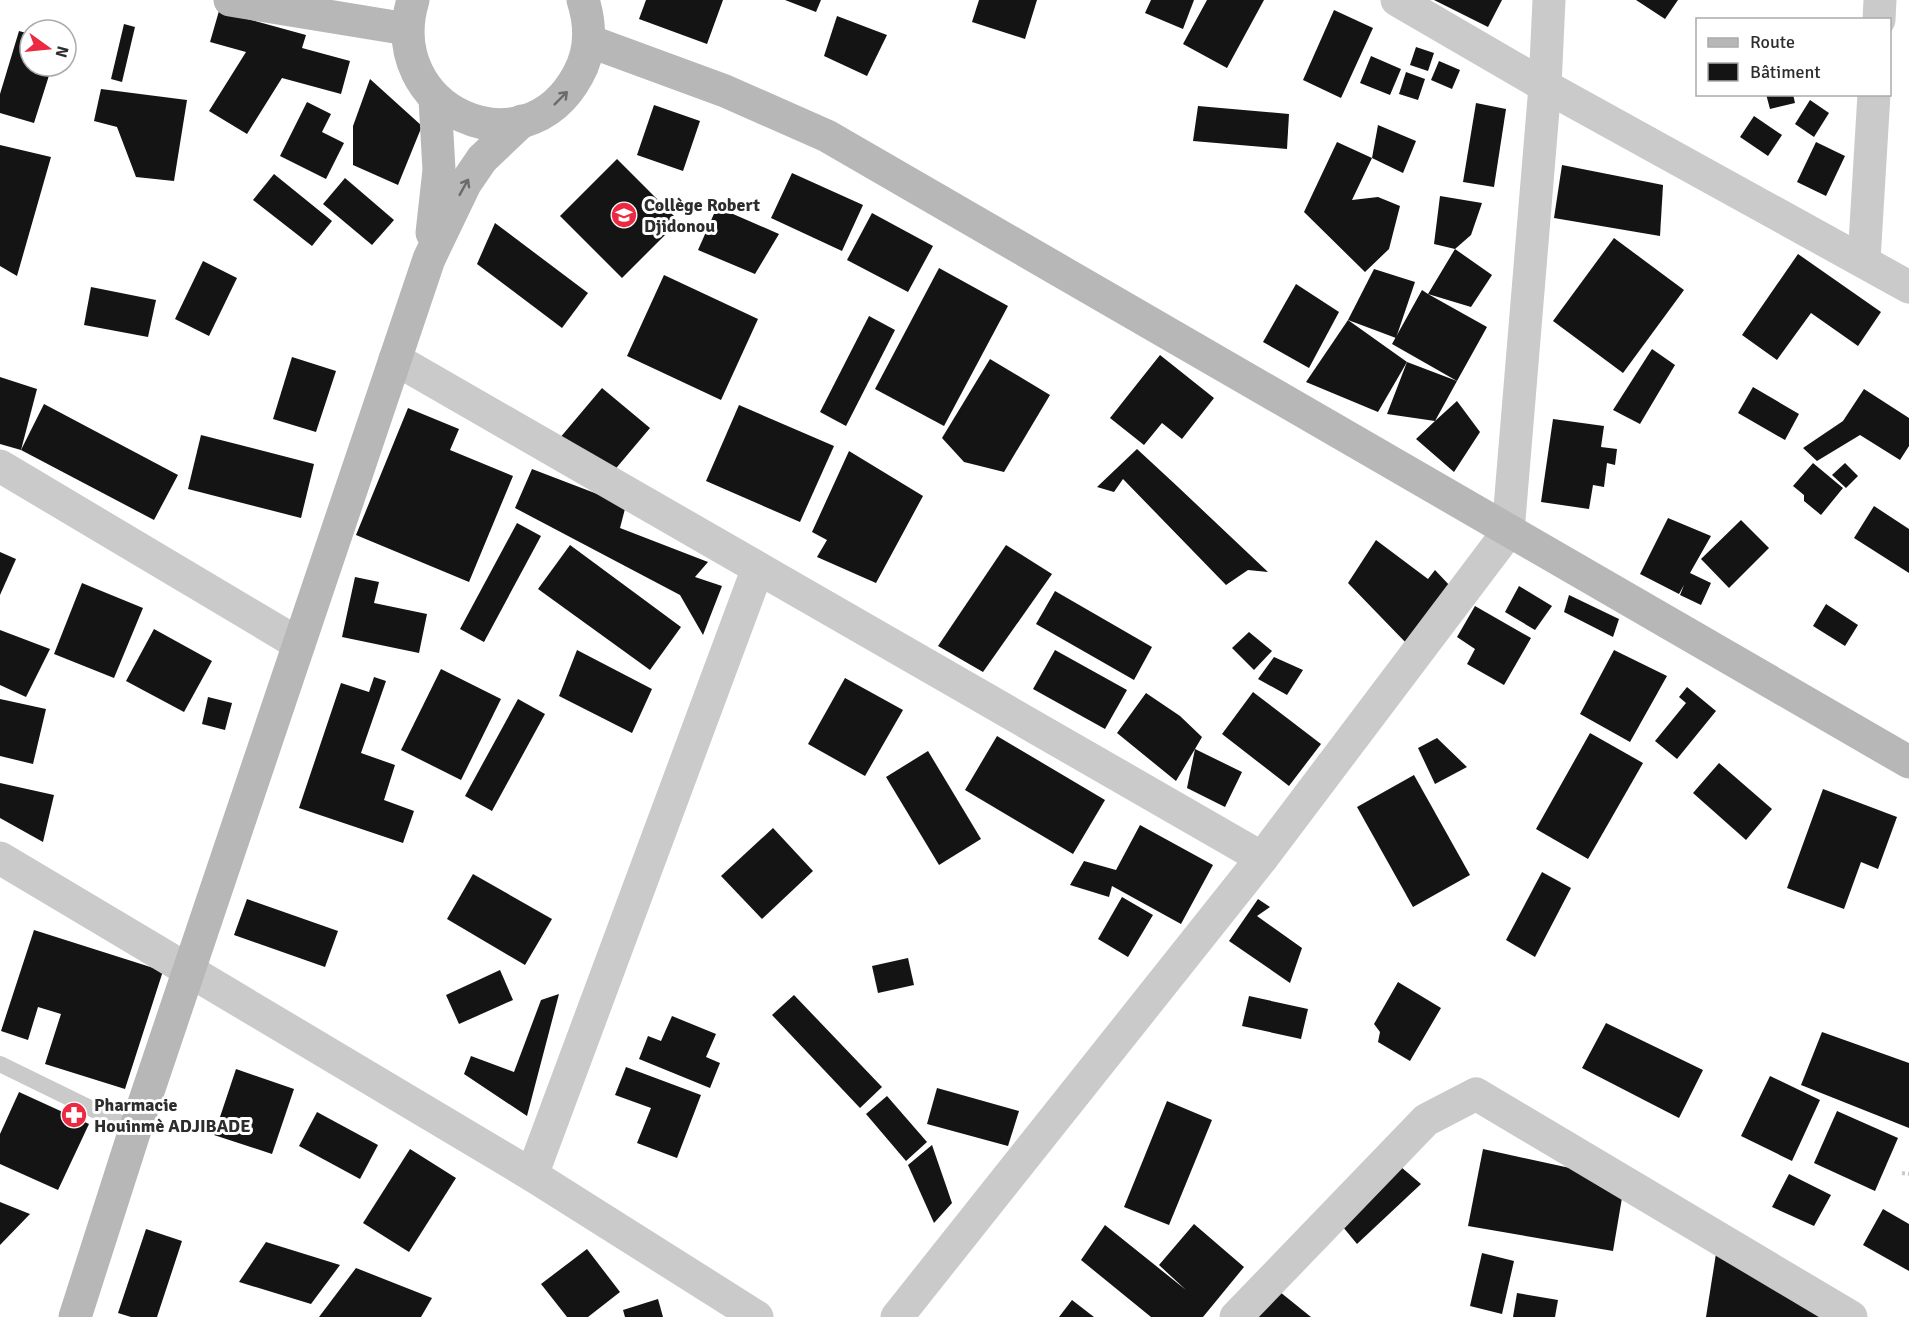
<svg xmlns="http://www.w3.org/2000/svg" width="1909" height="1317" viewBox="0 0 1909 1317" font-family="Signika,sans-serif">
  <rect width="100%" height="100%" fill="#fff"/>
  <g fill="#141414">
    <path d="M646,0h77l-16,44 -68,-25z"/>
    <path d="M785,0h36l-5,12z"/>
    <path d="M979,0h58l-12,39 -53,-17z"/>
    <path d="M1151,0h43l-11,29 -38,-16z"/>
    <path d="M1207,0h57l-37,68 -44,-24z"/>
    <path d="M1434,0h68l-14,27z"/>
    <path d="M1636,0h42l-13,19z"/>
    <path d="M1334,10l39,18 -32,70 -38,-18z"/>
    <path d="M219,11l87,24 -4,13 48,13 -9,33 -59,-16 -35,56 -38,-23 37,-59 -36,-10z"/>
    <path d="M837,16l50,19 -20,41 -43,-20z"/>
    <path d="M124,24l11,3 -13,55 -11,-3z"/>
    <path d="M19,31l11,3v32h22l-18,57 -34,-10v-19z"/>
    <path d="M1416,47l18,6 -6,18 -18,-6z"/>
    <path d="M1371,56l30,13 -11,26 -30,-12z"/>
    <path d="M1439,61l21,9 -8,19 -21,-9z"/>
    <path d="M1406,72l19,7 -7,21 -19,-6z"/>
    <path d="M370,79l52,47 -24,59 -45,-20v-39z"/>
    <path d="M101,89l86,11 -13,81 -38,-4 -19,-50 -23,-6z"/>
    <path d="M1766,94h27l2,9 -25,6z"/>
    <path d="M1810,100l19,13 -15,24 -19,-13z"/>
    <path d="M307,102l24,12 -9,18 22,11 -18,36 -46,-23z"/>
    <path d="M1476,103l30,6 -12,78 -31,-5z"/>
    <path d="M654,105l46,16 -17,50 -46,-16z"/>
    <path d="M1198,106l91,8 -2,35 -94,-8z"/>
    <path d="M1754,116l28,19 -14,21 -28,-19z"/>
    <path d="M1378,125l38,16 -13,32 -31,-15z"/>
    <path d="M1337,142l35,16 -20,42 26,-3 22,9 -11,43 -24,23 -61,-60z"/>
    <path d="M1816,142l29,14 -19,40 -29,-14z"/>
    <path d="M0,145l51,12 -34,119 -17,-10z"/>
    <path d="M617,159l62,62 -57,57 -62,-62z"/>
    <path d="M1562,165l101,20 -3,51 -106,-18z"/>
    <path d="M792,173l71,32 -21,46 -71,-33z"/>
    <path d="M274,174l58,47 -20,25 -59,-46z"/>
    <path d="M345,178l49,42 -22,25 -49,-41z"/>
    <path d="M1440,196l42,7 -11,32 -16,14 -21,-5z"/>
    <path d="M717,207l62,27 -24,40 -57,-24z"/>
    <path d="M872,213l61,33 -25,46 -61,-32z"/>
    <path d="M495,223l93,70 -26,35 -85,-64z"/>
    <path d="M1614,238l70,52 -61,83 -70,-52z"/>
    <path d="M1455,249l37,26 -21,32 -43,-13 59,33 -30,54 -65,-37 30,-54 6,4z"/>
    <path d="M1798,254l83,58 -23,34 -47,-33 -34,47 -35,-25z"/>
    <path d="M203,261l34,17 -28,58 -34,-17z"/>
    <path d="M939,268l69,38 -64,120 -69,-37z"/>
    <path d="M1374,269l41,13 -19,56 -48,-18z"/>
    <path d="M664,275l94,44 -37,81 -94,-44z"/>
    <path d="M1296,284l43,28 -30,56 -46,-26z"/>
    <path d="M91,287l65,13 -8,37 -64,-12z"/>
    <path d="M869,316l26,14 -49,96 -26,-14z"/>
    <path d="M1348,320l59,42 -29,50 -72,-30z"/>
    <path d="M1652,349l23,16 -35,59 -27,-14z"/>
    <path d="M1160,355l54,43 -32,41 -20,-16 -18,22 -34,-27z"/>
    <path d="M292,357l44,14 -20,61 -43,-13z"/>
    <path d="M990,359l60,36 -46,77 -40,-10 -22,-24z"/>
    <path d="M1407,362l50,19 -22,40 22,-20 23,31 -26,40 -38,-33 19,-18 -48,-7z"/>
    <path d="M0,377l37,12 -16,61 -21,-6z"/>
    <path d="M1753,387l46,27 -14,26 -47,-27z"/>
    <path d="M602,388l48,40 -43,51 -48,-40z"/>
    <path d="M1864,389l45,29v28l-9,14 -40,-25 -43,26 -14,-13 40,-27z"/>
    <path d="M44,404l134,71 -24,45 -133,-70z"/>
    <path d="M739,405l95,41 -34,76 -94,-41z"/>
    <path d="M408,408l51,21 -9,21 63,26 -44,106 -113,-47z"/>
    <path d="M1553,419l51,7 -3,21 16,2 -2,16 -8,-2 -3,24 -11,-2 -4,24 -48,-7z"/>
    <path d="M201,435l113,29 -13,54 -113,-29z"/>
    <path d="M1137,449l40,37 91,86 -20,-2 -22,15 -103,-106 -9,13 -17,-5z"/>
    <path d="M849,451l74,45 -47,87 -59,-26 10,-17 -15,-8z"/>
    <path d="M1813,463l30,25 -22,27 -17,-14v-6l-11,-9z"/>
    <path d="M1845,463l13,13 -12,12 -14,-13z"/>
    <path d="M532,469l94,36 -6,23 88,34 -13,15 27,9 -19,49 -23,-40 -165,-87z"/>
    <path d="M1874,506l35,23v44l-55,-35z"/>
    <path d="M1668,518l43,18 -21,37 21,10 -10,22 -21,-10 4,-10 -5,9 -39,-20z"/>
    <path d="M1741,520l28,28 -40,40 -28,-29z"/>
    <path d="M517,523l24,13 -57,106 -24,-13z"/>
    <path d="M1376,540l52,39 7,-9 16,17 -42,59 -61,-63z"/>
    <path d="M570,545l111,82 -31,43 -112,-81z"/>
    <path d="M1006,545l46,29 -69,98 -45,-26z"/>
    <path d="M0,552l16,7 -16,36z"/>
    <path d="M355,577l24,5 -5,21 53,11 -8,39 -77,-16z"/>
    <path d="M82,583l61,25 -29,70 -60,-24z"/>
    <path d="M1519,586l33,20 -17,24 -30,-18z"/>
    <path d="M1055,591l97,56 -18,33 -98,-56z"/>
    <path d="M1569,595l50,24 -6,18 -49,-25z"/>
    <path d="M1826,604l32,21 -13,21 -32,-20z"/>
    <path d="M1475,606l56,32 -27,47 -37,-21 8,-15 -18,-12z"/>
    <path d="M154,629l58,32 -28,51 -58,-31z"/>
    <path d="M0,630l50,19 -24,48 -26,-12z"/>
    <path d="M1249,632l23,19 -18,19 -22,-22z"/>
    <path d="M577,650l75,39 -20,44 -73,-37z"/>
    <path d="M1055,650l72,40 -22,39 -72,-40z"/>
    <path d="M1614,650l53,26 -37,66 -50,-28z"/>
    <path d="M1274,657l29,13 -16,25 -29,-16z"/>
    <path d="M441,669l60,30 -40,81 -60,-30z"/>
    <path d="M374,677l12,4 -25,72 34,12 -11,35 30,11 -11,32 -104,-35 42,-125 28,9z"/>
    <path d="M845,678l58,32 -38,66 -57,-32z"/>
    <path d="M1687,687l29,24 -39,48 -22,-18 31,-38 -7,-6z"/>
    <path d="M1253,692l68,52 -32,42 -67,-52z"/>
    <path d="M1146,693l34,23 22,21 -7,12 47,23 -17,35 -38,-19 8,-39 -19,32 -59,-48z"/>
    <path d="M208,697l24,6 -7,27 -23,-6z"/>
    <path d="M0,699l46,10 -13,55 -33,-8z"/>
    <path d="M518,699l27,15 -53,97 -27,-15z"/>
    <path d="M1590,733l53,30 -55,96 -52,-30z"/>
    <path d="M997,736l108,64 -32,54 -108,-64z"/>
    <path d="M1437,738l30,29 -32,17 -17,-36z"/>
    <path d="M928,751l53,88 -42,26 -53,-88z"/>
    <path d="M1719,763l53,46 -26,31 -53,-47z"/>
    <path d="M1414,775l56,100 -57,32 -56,-100z"/>
    <path d="M0,783l54,12 -11,47 -43,-24z"/>
    <path d="M1823,789l74,28 -19,52 -17,-7 -17,47 -57,-21z"/>
    <path d="M1140,825l73,40 -32,59 -69,-38 -3,11 -39,-12 14,-24 32,9z"/>
    <path d="M773,828l40,43 -51,48 -41,-43z"/>
    <path d="M1542,872l29,16 -36,69 -29,-17z"/>
    <path d="M473,874l79,45 -27,46 -78,-46z"/>
    <path d="M1122,897l31,18 -25,42 -30,-18z"/>
    <path d="M247,899l91,32 -13,36 -91,-32z"/>
    <path d="M1258,899l12,8 -13,9 45,32 -12,35 -61,-42z"/>
    <path d="M34,930l129,41 -38,118 -80,-25 16,-50 -23,-7 -10,33 -27,-9z"/>
    <path d="M908,958l6,27 -36,8 -6,-27z"/>
    <path d="M500,970l13,30 -54,24 -13,-29z"/>
    <path d="M1398,982l43,26 -31,53 -32,-19 2,-10 -6,-8z"/>
    <path d="M559,994l-32,122 -63,-42 7,-18 43,16 27,-72z"/>
    <path d="M794,995l88,92 -22,21 -88,-93z"/>
    <path d="M1249,996l59,13 -7,30 -59,-13z"/>
    <path d="M672,1016l44,18 -10,23 14,6 -10,25 -71,-29 9,-23 13,5z"/>
    <path d="M1606,1023l97,47 -24,48 -97,-50z"/>
    <path d="M1822,1032l87,31v65l-108,-43z"/>
    <path d="M626,1067l75,28 -24,63 -40,-15 14,-35 -36,-13z"/>
    <path d="M236,1069l58,20 -22,65 -58,-19z"/>
    <path d="M1770,1076l50,24 -28,61 -51,-25z"/>
    <path d="M937,1088l82,23 -11,35 -81,-22z"/>
    <path d="M19,1092l70,32 -31,66 -58,-26v-30z"/>
    <path d="M887,1096l40,46 -21,19 -40,-47z"/>
    <path d="M1167,1101l45,19 -43,105 -45,-18z"/>
    <path d="M1837,1111l61,27 -23,53 -61,-28z"/>
    <path d="M317,1112l61,33 -18,34 -61,-33z"/>
    <path d="M932,1145l20,58 -18,20 -26,-58z"/>
    <path d="M410,1149l46,29 -47,74 -46,-29z"/>
    <path d="M1483,1149l142,31 -12,71 -145,-25z"/>
    <path d="M1401,1167l20,17 -64,60 -19,-23z"/>
    <path d="M1789,1174l42,21 -17,31 -42,-19z"/>
    <path d="M0,1202l30,12 -30,31z"/>
    <path d="M1883,1209l26,15v47l-46,-26z"/>
    <path d="M1194,1224l50,43 -41,50h-52l-70,-57 24,-35 81,65 -27,-25z"/>
    <path d="M146,1229l36,12 -25,76h-26l-13,-4z"/>
    <path d="M1718,1241l112,76h-124z"/>
    <path d="M266,1242l74,23 -29,39 -72,-22z"/>
    <path d="M587,1249l33,43 -32,25h-21l-26,-33z"/>
    <path d="M1482,1253l32,8 -12,53 -32,-8z"/>
    <path d="M356,1268l76,30 -11,19h-102z"/>
    <path d="M1280,1292l31,25h-55z"/>
    <path d="M1517,1293l41,7 -3,17h-42z"/>
    <path d="M658,1299l5,18h-38l-2,-7z"/>
    <path d="M1072,1300l22,17h-35z"/>
  </g>
  <g fill="none" stroke-linecap="round" stroke-linejoin="round">
    <path stroke="#cacaca" stroke-width="4" stroke-dasharray="3 3" stroke-linecap="butt" d="M1902,1173l7,1"/>
    <path stroke="#cacaca" stroke-width="16" d="M0,1064l135,66"/>
    <g stroke="#cacaca" stroke-width="33">
      <path d="M1397,0l148,86 364,201"/>
      <path d="M1879,20l1,-20"/>
      <path d="M1864,260l10,-166"/>
      <path d="M395,359l867,499"/>
      <path d="M0,466l299,178"/>
      <path d="M0,858l532,317 225,142"/>
      <path d="M532,1175l226,-607"/>
      <path d="M897,1317l365,-459 246,-326 37,-446 4,-86"/>
      <path d="M1236,1317l190,-197 50,-26 375,223"/>
    </g>
    <g stroke="#b7b7b7" stroke-width="33">
      <path d="M230,0l177,29"/>
      <path d="M413,0c-33,110 111,175 165,75 13,-23 13,-50 5,-75"/>
      <path d="M589,41l136,50 102,45 1082,626"/>
      <path d="M432,233l7,-63 -4,-71"/>
      <path d="M75,1317l60,-187 294,-871 36,-75 17,-25 40,-38"/>
    </g>
  </g>
  <defs><path id="oneway-shaft" d="M-6 0H5M1.5-3L5.5 0L1.5 3" fill="none" stroke-width="1.6" stroke-linecap="round" stroke-linejoin="round" transform="scale(1.5)"/></defs>
  <g stroke="#6b6b6b">
    <use href="#oneway-shaft" transform="translate(561 98) rotate(-45)"/>
    <use href="#oneway-shaft" transform="translate(464 187) rotate(-61)"/>
  </g>
  <defs>
    <g id="university-disc" transform="scale(1.35)"><circle r="9.5" fill="#eb2940" stroke="#fff"/><path d="M0-5L7-2L0 1L-7-2ZM-4 1L0 2.5L4 1V4Q0 6-4 4Z" fill="#fff"/></g>
    <g id="pharmacy-disc" transform="scale(1.35)"><circle r="9.5" fill="#eb2940" stroke="#fff"/><path d="M-2-6h4v4h4v4h-4v4h-4v-4h-4v-4h4Z" fill="#fff"/></g>
  </defs>
  <g fill-rule="evenodd">
    <use href="#university-disc" x="624" y="215"/>
    <use href="#pharmacy-disc" x="74" y="1115"/>
  </g>
  <g text-anchor="middle" stroke-width="6" stroke-linejoin="round" paint-order="stroke">
    <g font-size="18" font-weight="bold" fill="#2d2d2d" stroke="#fff" text-anchor="start">
      <text x="644" y="211">Collège Robert<tspan x="644" dy="21">Djidonou</tspan></text>
      <text x="94" y="1111">Pharmacie<tspan x="94" dy="21">Houinmè ADJIBADE</tspan></text>
    </g>
  </g>
  <rect x="1696" y="18" width="195" height="78" fill="#ffffff" stroke="#ababab" stroke-width="1.5"/>
  <rect x="1708" y="38" width="30" height="9" fill="#b7b7b7" stroke="#ababab" stroke-width="1.5"/>
  <text x="1750" y="48" font-size="18" fill="#2d2d2d">Route</text>
  <rect x="1708" y="63" width="30" height="18" fill="#141414" stroke="#ababab" stroke-width="1.5"/>
  <text x="1750" y="78" font-size="18" fill="#2d2d2d">Bâtiment</text>
  <g transform="translate(48 48) rotate(105)"><circle r="28" fill="#ffffff" stroke="#ababab" stroke-width="1.5"/>
  <path d="M0-4.5L10 22L0 15L-10 22Z" fill="#eb2940"/>
  <text y="-9" font-size="16" font-weight="bold" text-anchor="middle" fill="#2d2d2d">N</text>
  </g>
</svg>
